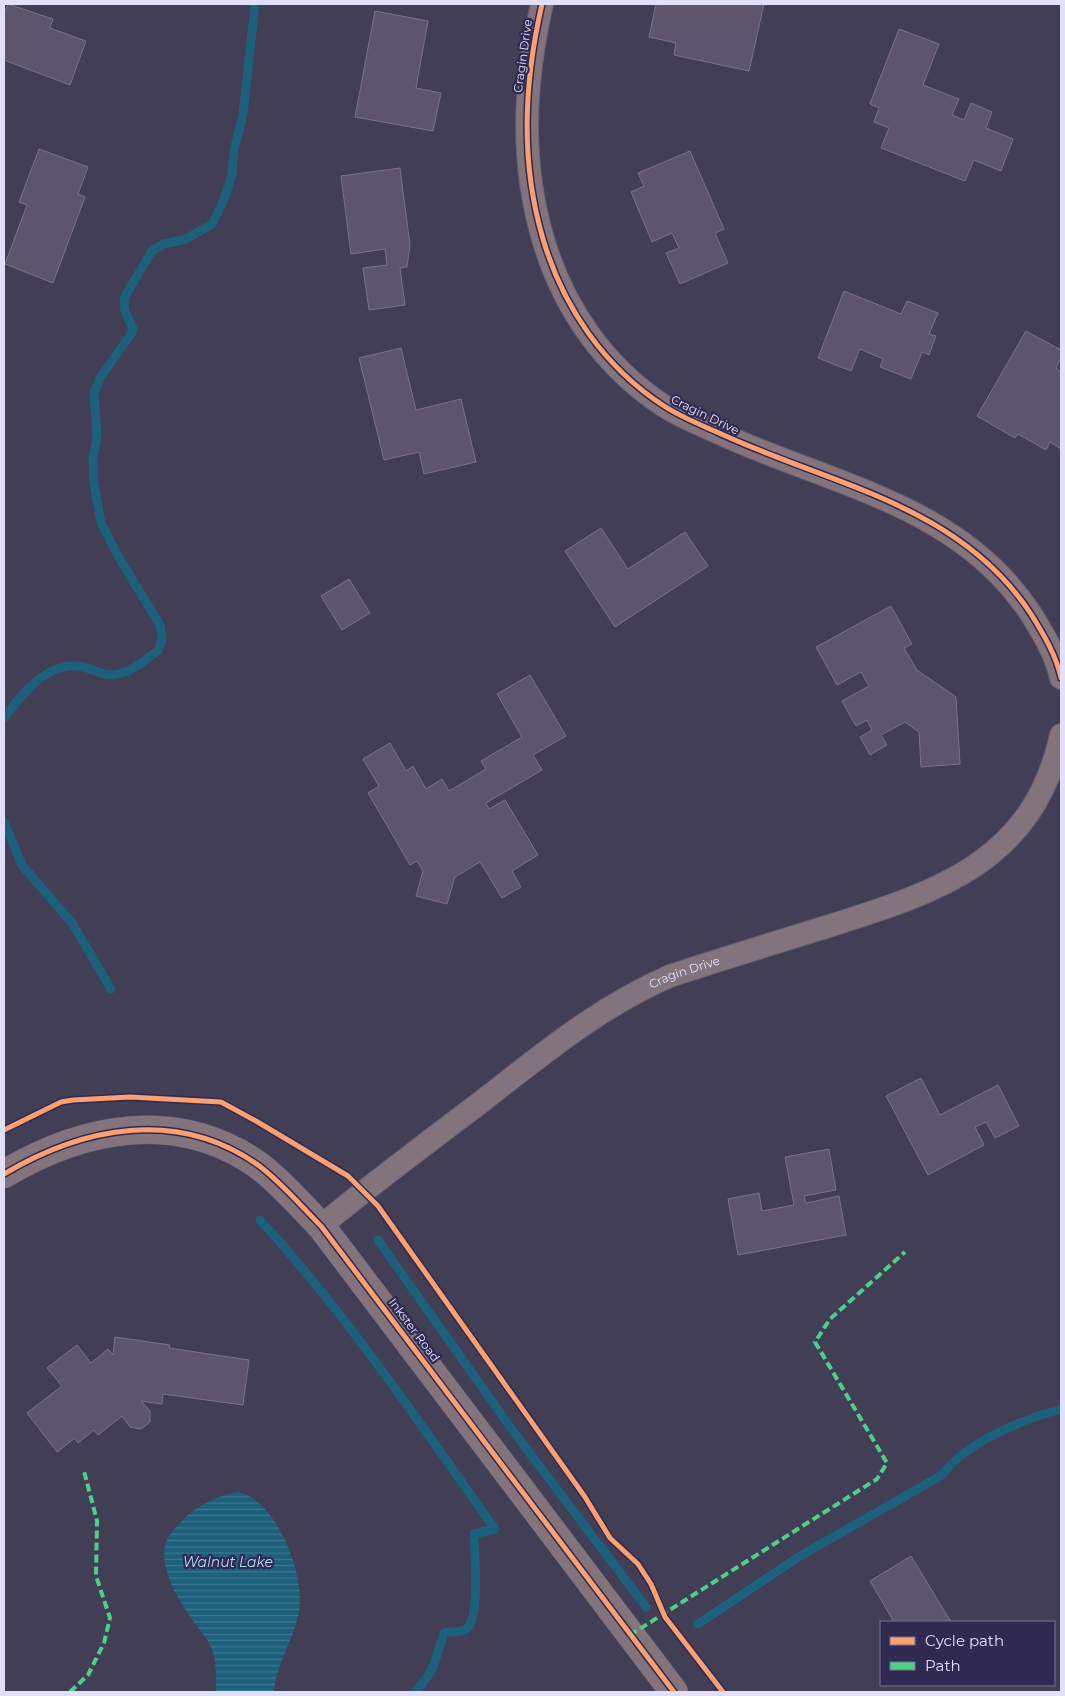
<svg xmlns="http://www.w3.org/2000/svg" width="1065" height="1696" viewBox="0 0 1065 1696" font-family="Montserrat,sans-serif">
  <defs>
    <pattern id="water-rules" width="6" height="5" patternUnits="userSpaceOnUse" patternTransform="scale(1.25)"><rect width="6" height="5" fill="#1c607b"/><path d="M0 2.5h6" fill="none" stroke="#3d768f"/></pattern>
  </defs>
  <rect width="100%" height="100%" fill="#413e55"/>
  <path fill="url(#water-rules)" d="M238,1492c39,8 67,82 61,119 -4,27 -23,53 -25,81h-58c0,-15 1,-31 -5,-45 -4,-10 -12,-17 -17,-25 -14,-19 -31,-47 -30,-71 1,-12 9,-21 17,-29 13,-15 37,-27 57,-30z"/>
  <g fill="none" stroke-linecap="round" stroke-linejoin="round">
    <g stroke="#1c607b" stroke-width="9">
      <path d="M4,718c16,-22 42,-55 73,-52 17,1 23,13 45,7 12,-3 25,-15 36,-22l4,-12 -2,-14 -42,-69 -17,-33 -7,-40 -1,-24 4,-22 -3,-44 6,-15 31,-44 2,-5 -8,-18 -1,-13 28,-47 12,-7 22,-5 26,-15 11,-22 9,-27 2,-25 9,-35 12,-111"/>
      <path d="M4,822l18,43 50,58 39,66"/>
      <path d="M260,1220c88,96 160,204 235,309l-21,5c0,17 7,86 -8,95 -6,4 -15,2 -22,4l-12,37 -16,22"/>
      <path d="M378,1240l135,191 133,176"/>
      <path d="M698,1624l102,-68 142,-81c23,-32 81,-56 119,-66"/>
    </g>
  </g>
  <g fill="#5d556c" stroke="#797386">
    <path d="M8,4l45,15 -3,9 36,13 -16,44 -66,-25v-46z"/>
    <path d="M656,4h108l-15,67 -75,-16 2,-12 -27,-6z"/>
    <path d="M375,11l53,10 -12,67 25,5 -8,38 -78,-14z"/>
    <path d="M899,29l40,15 -16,41 36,14 -7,16 12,5 7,-17 21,9 -6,16 27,11 -12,32 -27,-11 -9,21 -84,-33 8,-20 -15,-6 5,-14 -9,-4z"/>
    <path d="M39,149l49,18 -10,27 7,3 -32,86 -48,-19 22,-59 -8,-3z"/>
    <path d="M690,151l34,78 -9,4 13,30 -48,21 -14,-31 13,-5 -7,-15 -20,9 -21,-50 13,-6 -6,-13z"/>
    <path d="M400,168l10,77 -3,22 -7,1 5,37 -36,5 -6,-42 24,-3 -2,-16 -34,5 -10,-78z"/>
    <path d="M844,291l57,23 6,-13 31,12 -9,21 7,2 -7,19 -7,-3 -11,27 -31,-12 3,-8 -23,-10 -9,22 -33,-13z"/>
    <path d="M1026,331l35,19v8l-5,10 5,4v77l-11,-7 -4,8 -28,-16 -3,4 -38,-22z"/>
    <path d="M401,348l15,62 45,-11 15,63 -52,12 -5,-22 -35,8 -25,-102z"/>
    <path d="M601,528l27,41 57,-37 23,34 -93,61 -50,-76z"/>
    <path d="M349,579l21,34 -28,17 -21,-34z"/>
    <path d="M891,606l21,38 -8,4 13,22 39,27 4,67 -39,3 -2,-35 -14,-10 -24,13 6,10 -17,10 -10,-18 12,-7 -5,-10 -11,6 -14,-25 27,-15 -8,-14 -24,13 -21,-38z"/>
    <path d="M530,675l36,61 -33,19 9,15 -56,33 3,6 16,-9 33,55 -26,16 9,16 -19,11 -22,-36 -25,15 -8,27 -31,-8 7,-25 -6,-10 -7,4 -42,-72 11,-7 -16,-27 27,-16 16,28 7,-5 13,23 16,-10 7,12 37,-22 -5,-8 41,-24 -25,-43z"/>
    <path d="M921,1078l19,37 58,-30 21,41 -24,12 -9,-16 -11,5 9,18 -56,30 -42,-79z"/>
    <path d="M829,1149l7,41 -32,6 2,7 33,-7 7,39 -108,20 -10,-56 31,-6 3,18 32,-6 -9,-48z"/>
    <path d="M115,1337l55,8 -1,3 80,12 -6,45 -80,-11 -1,10 -21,-3 9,10v11l-9,7 -11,-2 -8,-11 -24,19 -4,-5 -16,13 -3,-5 -18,14 -30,-39 35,-27 -15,-18 30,-23 14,18 17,-14 5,6z"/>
    <path d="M911,1556l40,66h-57l-24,-41z"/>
  </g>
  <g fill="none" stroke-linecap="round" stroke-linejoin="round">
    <g stroke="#5f5d71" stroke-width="24">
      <g id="minor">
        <path d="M542,4c-18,79 -22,157 1,235 20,68 61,128 121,167 17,11 37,19 55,27 112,52 240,71 312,181 13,21 25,41 30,64"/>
        <path id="s1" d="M321,1226c52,-43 106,-83 160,-124 62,-48 116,-94 189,-126 52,-17 104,-33 156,-49 111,-35 207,-64 235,-192"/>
      </g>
    </g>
    <g stroke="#5f5d71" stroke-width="29">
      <path id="tertiary" d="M4,1174c79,-47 173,-66 254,-9 23,17 43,41 63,61l353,466"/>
    </g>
    <use href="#minor" stroke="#82737d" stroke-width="22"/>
    <use href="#tertiary" stroke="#82737d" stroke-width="28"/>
    <g stroke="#4dcf88" stroke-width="4" stroke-dasharray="8 4" stroke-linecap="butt">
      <path d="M630,1635l247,-156 10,-16 -72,-121 15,-23 75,-67"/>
      <path d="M70,1692l18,-17 16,-32 6,-25 -14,-42 1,-55 -13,-50"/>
    </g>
    <g stroke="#302a53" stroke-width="8">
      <g id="cycleway">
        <path d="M542,4c-18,79 -22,157 1,235 20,68 61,128 121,167 17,11 37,19 55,27 112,52 240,71 312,181 13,21 25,41 30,64"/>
        <path d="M4,1130l57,-28 12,-2 57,-3 91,5 35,19 92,55 30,30 207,291 25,41 28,26 13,20 14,33 58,75"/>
        <path d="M4,1174c79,-47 173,-66 254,-9 23,17 43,41 63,61l353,466"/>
      </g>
    </g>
    <use href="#cycleway" stroke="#fca06f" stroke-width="5"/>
  </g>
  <g text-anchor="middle" stroke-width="4.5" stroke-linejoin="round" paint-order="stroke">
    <g font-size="12" fill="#e1dffa" stroke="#302a53">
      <text transform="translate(523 56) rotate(-82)" y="4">Cragin Drive</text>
      <text transform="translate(705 415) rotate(26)" y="4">Cragin Drive</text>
      <text dy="4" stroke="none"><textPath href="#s1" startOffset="445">Cragin Drive</textPath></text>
      <text transform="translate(414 1330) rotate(53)" y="4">Inkster Road</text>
    </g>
    <g font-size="14" font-style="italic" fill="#b3def3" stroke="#302a53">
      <text x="228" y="1567">Walnut Lake</text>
    </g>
  </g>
  <rect width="1065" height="1696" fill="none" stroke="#e1dffa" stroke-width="10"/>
  <rect x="880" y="1621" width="175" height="65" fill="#302a53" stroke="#777296"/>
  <rect x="890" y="1637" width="25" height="8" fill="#fca06f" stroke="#777296"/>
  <text x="925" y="1646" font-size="15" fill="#e1dffa">Cycle path</text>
  <rect x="890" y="1662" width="25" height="8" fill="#4dcf88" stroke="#777296"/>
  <text x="925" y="1671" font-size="15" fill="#e1dffa">Path</text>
</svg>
